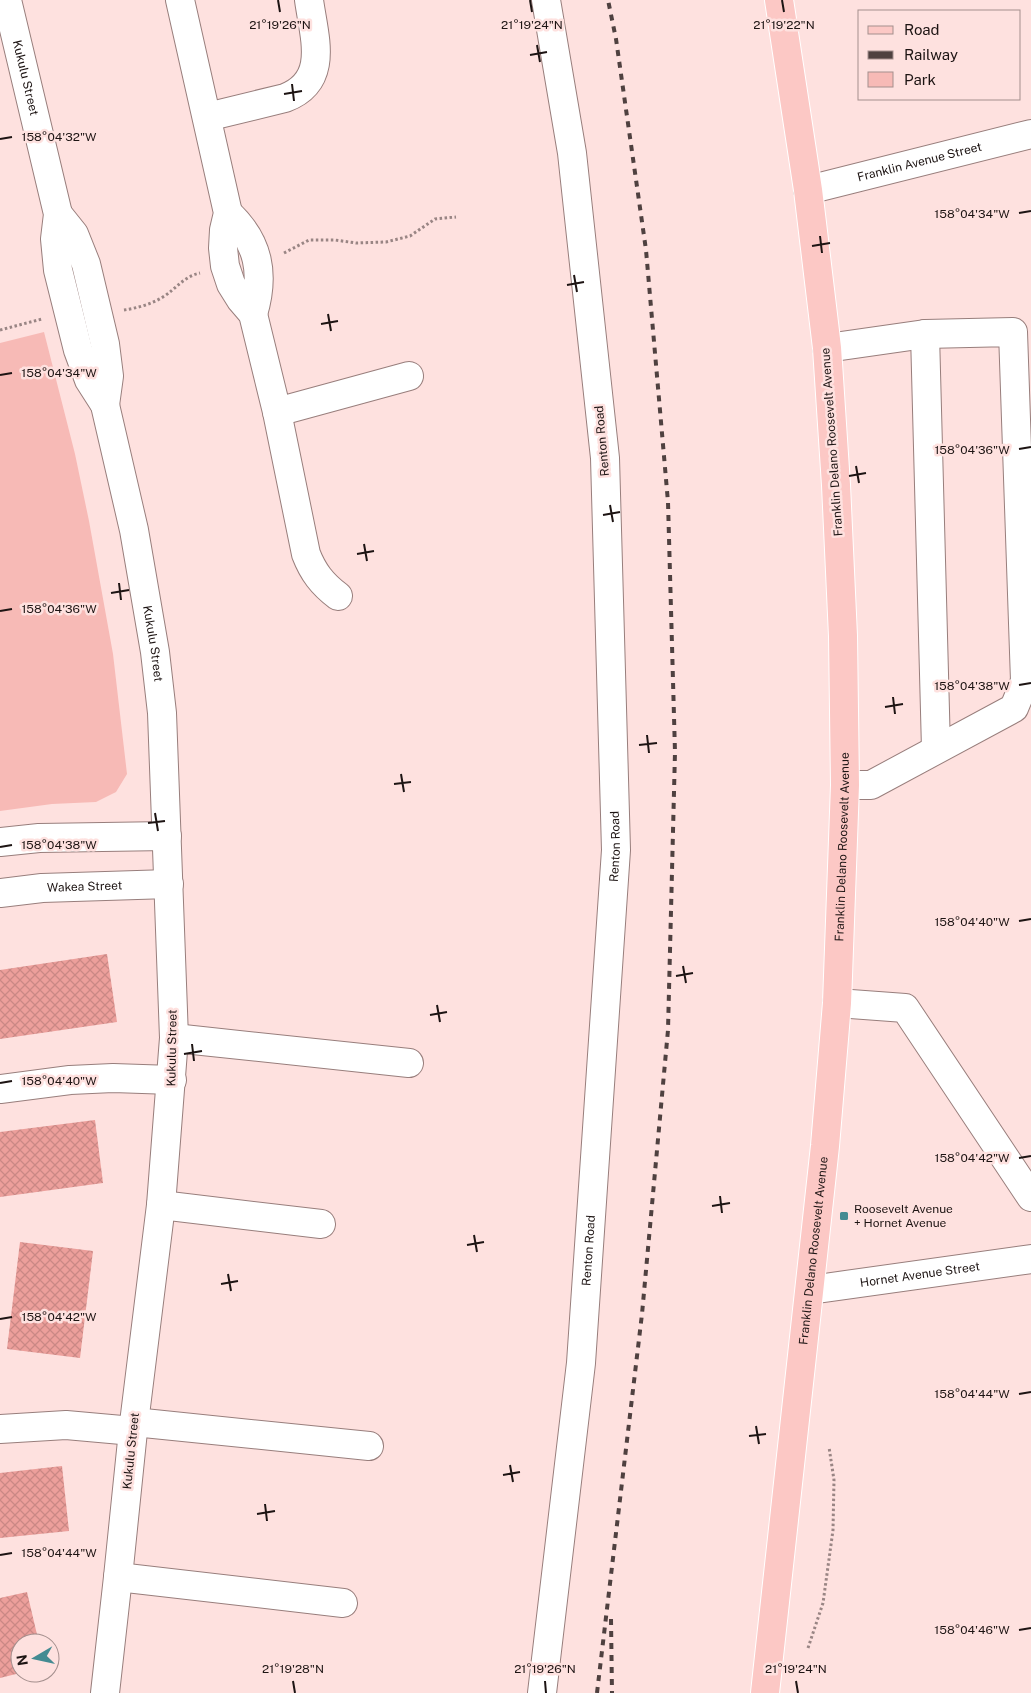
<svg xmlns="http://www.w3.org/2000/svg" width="1031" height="1693" viewBox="0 0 1031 1693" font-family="'Public Sans',sans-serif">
  <defs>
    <pattern id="building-cross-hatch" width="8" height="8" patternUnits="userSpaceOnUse" patternTransform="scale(1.25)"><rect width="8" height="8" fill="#ec9f9b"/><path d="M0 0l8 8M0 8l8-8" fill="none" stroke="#ca8885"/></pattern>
  </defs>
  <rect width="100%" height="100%" fill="#fee1df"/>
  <path fill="#f7bab6" d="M44,332l31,122 14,67 24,133 14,120 -11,18 -20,10 -44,2 -52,7v-468z"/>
  <g fill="url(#building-cross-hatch)">
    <path d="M107,954l10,68 -117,17v-69z"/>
    <path d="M95,1120l8,63 -103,14v-65z"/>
    <path d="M20,1242l73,9 -13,107 -73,-9z"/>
    <path d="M62,1466l7,65 -69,7v-65z"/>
    <path d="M27,1592l12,51h-19v30l-20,5v-80z"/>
  </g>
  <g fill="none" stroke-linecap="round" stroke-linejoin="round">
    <g stroke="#987e7c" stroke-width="30">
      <g id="minor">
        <path id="s1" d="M7,0l51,214 -3,25 3,31 20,80 11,30 16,25 29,125 21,122 7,61 12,325 -13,167 -28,226 -15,146 -13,116"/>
        <path d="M180,0l48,213 -4,17 -1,18 2,18 6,18 10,16 12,14 24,98 29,142c7,18 16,30 32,42"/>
        <path d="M207,117l78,-19c45,-17 29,-61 24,-98"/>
        <path id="s2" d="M808,190l223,-56"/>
        <path d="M228,213c31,29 37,61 25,101"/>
        <path d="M58,214l16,20 12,30 19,80 4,32 -4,29"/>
        <path d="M925,334l11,415"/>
        <path d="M827,348l98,-14 88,-2 12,349 -11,27 -143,77h-26"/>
        <path d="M277,412l132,-36"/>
        <path d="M0,842l39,-4 128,-2"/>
        <path id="s3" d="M0,893l42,-5 127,-4"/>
        <path d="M837,1003l68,5 126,189"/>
        <path d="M174,1038l235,25"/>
        <path d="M0,1089l70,-9 43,-2 59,2"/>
        <path d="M161,1205l160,19"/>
        <path id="s4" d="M810,1290l221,-31"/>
        <path d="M134,1422l235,24"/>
        <path d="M0,1429l66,-4 67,6"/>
        <path d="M118,1577l225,26"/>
        <path id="s5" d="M542,1693l39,-330 35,-513 -11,-392 -33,-305 -26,-153"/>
      </g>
    </g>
    <g stroke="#fff" stroke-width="30">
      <g id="major">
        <path id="s6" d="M765,1693l60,-547 12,-143 8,-218 -2,-149 -7,-151 -9,-137 -19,-158 -29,-190"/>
      </g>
    </g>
    <g stroke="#998584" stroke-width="3" stroke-dasharray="2.5 2.5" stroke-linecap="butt">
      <path d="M284,253l25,-13h26l21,3 30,-1 24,-6 25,-17 21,-2"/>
      <path d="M124,310c13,-2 28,-6 39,-13 14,-9 20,-20 37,-24"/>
      <path d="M0,330l42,-11"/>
      <path d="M808,1648l15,-45 10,-73 1,-50 -5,-33"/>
    </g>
    <use href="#minor" stroke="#fff" stroke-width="28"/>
    <use href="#major" stroke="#fcc8c5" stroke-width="28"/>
    <g stroke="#4f4140" stroke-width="4" stroke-dasharray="6 6" stroke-linecap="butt">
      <path d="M611,1619l1,74"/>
      <path d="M597,1693l45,-379 26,-284 7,-278 -7,-250 -22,-252 -30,-211 -8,-39"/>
    </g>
  </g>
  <path fill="none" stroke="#1d1413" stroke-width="2" d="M278,0l2,12M530,0l2,12M782,0l2,12M537,45l3,17M530,55l17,-3M292,84l2,17M284,94l18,-3M0,139l12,-2M1019,213l12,-2M820,236l2,17M812,246l18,-3M574,275l3,17M567,285l17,-3M328,314l3,17M321,324l17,-3M0,375l12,-2M1019,449l12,-2M856,466l3,17M849,476l17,-3M610,505l3,17M603,515l17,-3M364,544l3,17M357,554l17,-3M119,583l2,17M111,593l18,-3M0,611l12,-2M1019,685l12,-2M893,697l2,17M885,707l18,-3M647,735l2,18M639,745l18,-2M401,774l3,18M394,784l17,-2M155,813l3,18M148,823l17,-2M0,847l12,-2M1019,921l12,-2M683,966l3,17M676,976l17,-3M437,1005l3,17M430,1015l17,-3M192,1044l2,17M184,1054l18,-3M0,1083l12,-2M1019,1158l12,-2M720,1196l2,17M712,1206l18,-3M474,1235l3,17M467,1245l17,-3M228,1274l3,17M221,1284l17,-3M0,1319l12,-2M1019,1394l12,-2M756,1426l3,18M749,1436l17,-2M510,1465l3,17M503,1475l17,-3M265,1504l2,17M257,1514l18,-3M0,1555l12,-2M1019,1630l12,-2M293,1681l2,12M545,1681l1,12M796,1681l2,12"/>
  <rect fill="#448b92" stroke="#fee1df" stroke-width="2" x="839" y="1211" width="10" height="10" rx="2.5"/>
  <g text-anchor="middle" stroke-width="5" stroke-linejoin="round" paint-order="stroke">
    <g font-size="12" fill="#1d1413" stroke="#fee1df">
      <text dy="4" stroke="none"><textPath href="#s1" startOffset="80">Kukulu Street</textPath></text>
      <text dy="4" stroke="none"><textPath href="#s2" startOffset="115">Franklin Avenue Street</textPath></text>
      <text transform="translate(602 441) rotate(-95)" y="4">Renton Road</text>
      <text transform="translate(832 442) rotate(-94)" y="4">Franklin Delano Roosevelt Avenue</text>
      <text dy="4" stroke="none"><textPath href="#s1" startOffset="664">Kukulu Street</textPath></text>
      <text dy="4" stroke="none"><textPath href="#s5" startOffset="850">Renton Road</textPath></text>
      <text dy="4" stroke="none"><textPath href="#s6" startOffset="850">Franklin Delano Roosevelt Avenue</textPath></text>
      <text dy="4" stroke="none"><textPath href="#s3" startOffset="85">Wakea Street</textPath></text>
      <text transform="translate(172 1048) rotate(-89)" y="4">Kukulu Street</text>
      <text dy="4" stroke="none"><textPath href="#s5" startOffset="445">Renton Road</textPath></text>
      <text dy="4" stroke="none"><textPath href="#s6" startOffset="445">Franklin Delano Roosevelt Avenue</textPath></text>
      <text dy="4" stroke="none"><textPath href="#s4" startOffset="111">Hornet Avenue Street</textPath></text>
      <text transform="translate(131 1451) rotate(-84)" y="4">Kukulu Street</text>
    </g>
    <g font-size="12" fill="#1d1413" stroke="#fee1df" text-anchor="start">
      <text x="854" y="1213">Roosevelt Avenue<tspan x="854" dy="14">+ Hornet Avenue</tspan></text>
    </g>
  </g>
  <g font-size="12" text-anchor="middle" fill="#1d1413" stroke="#fee1df" stroke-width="5" stroke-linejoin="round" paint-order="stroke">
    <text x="280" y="29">21°19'26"N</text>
    <text x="532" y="29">21°19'24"N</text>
    <text x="784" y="29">21°19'22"N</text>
    <text x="59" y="141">158°04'32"W</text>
    <text x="972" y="218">158°04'34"W</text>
    <text x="59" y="377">158°04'34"W</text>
    <text x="972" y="454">158°04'36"W</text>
    <text x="59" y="613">158°04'36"W</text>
    <text x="972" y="690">158°04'38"W</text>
    <text x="59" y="849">158°04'38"W</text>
    <text x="972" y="926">158°04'40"W</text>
    <text x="59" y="1085">158°04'40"W</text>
    <text x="972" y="1162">158°04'42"W</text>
    <text x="59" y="1321">158°04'42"W</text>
    <text x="972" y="1398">158°04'44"W</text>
    <text x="59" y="1557">158°04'44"W</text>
    <text x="972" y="1634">158°04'46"W</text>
    <text x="293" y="1673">21°19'28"N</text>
    <text x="545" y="1673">21°19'26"N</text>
    <text x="796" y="1673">21°19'24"N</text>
  </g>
  <rect x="858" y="10" width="162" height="90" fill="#fee1df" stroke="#a48f8d"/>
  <rect x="868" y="26" width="25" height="8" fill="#fcc8c5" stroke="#a48f8d"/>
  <text x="904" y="35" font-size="15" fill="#1d1413">Road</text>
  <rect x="868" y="51" width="25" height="8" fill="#4f4140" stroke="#a48f8d"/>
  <text x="904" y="60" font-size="15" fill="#1d1413">Railway</text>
  <rect x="868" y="72" width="25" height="15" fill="#f7bab6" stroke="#a48f8d"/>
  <text x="904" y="85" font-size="15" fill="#1d1413">Park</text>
  <g transform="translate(35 1658) rotate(261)"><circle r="24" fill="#fee1df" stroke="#a48f8d"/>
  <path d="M0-4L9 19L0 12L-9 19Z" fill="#448b92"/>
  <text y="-8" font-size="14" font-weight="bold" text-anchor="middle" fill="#1d1413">N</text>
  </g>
</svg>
